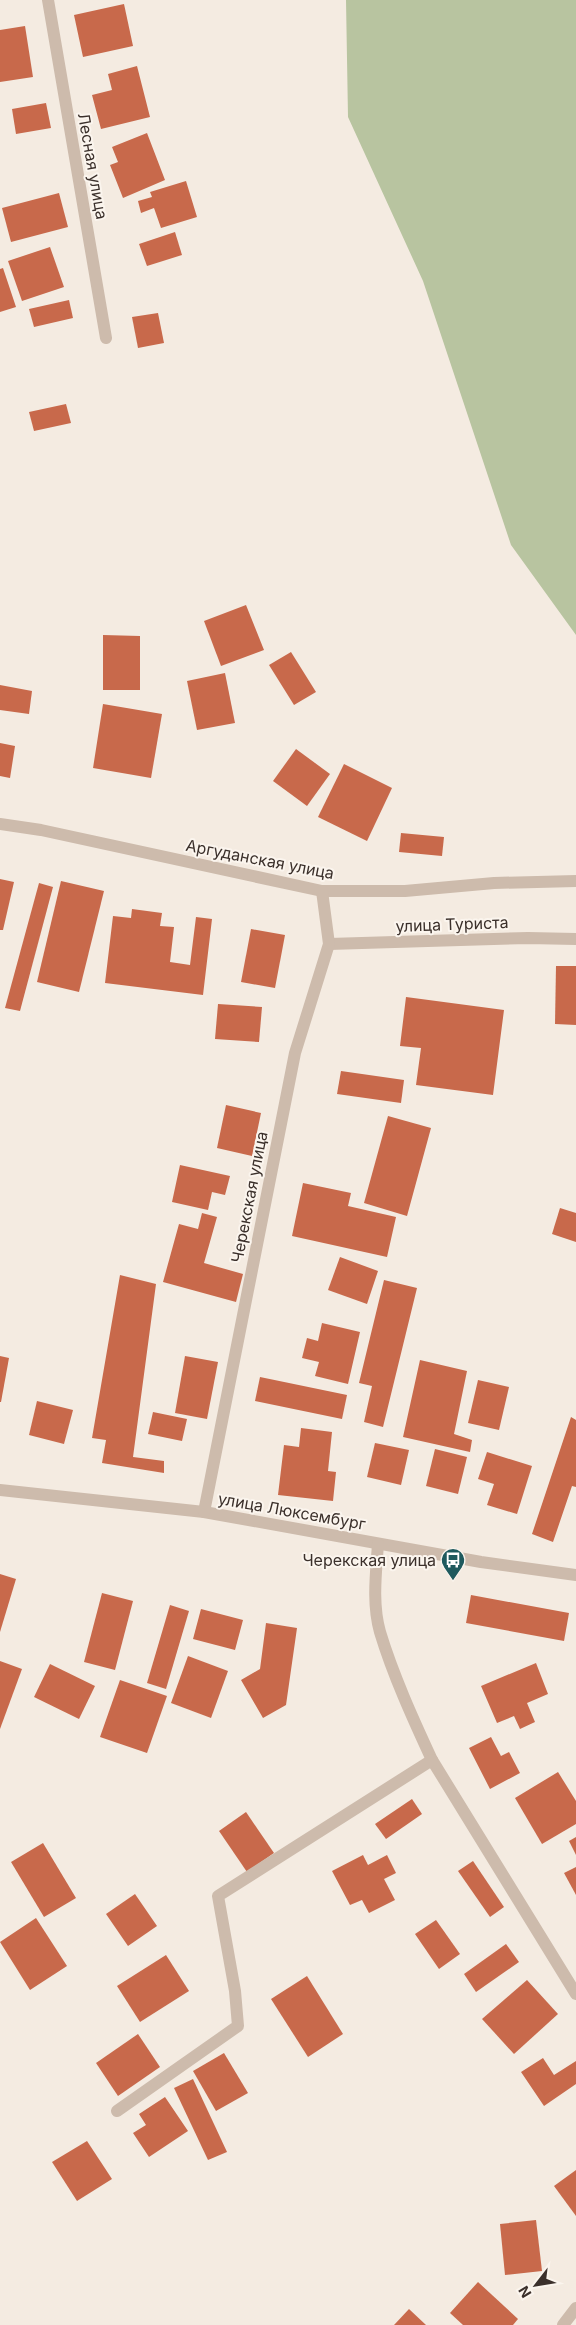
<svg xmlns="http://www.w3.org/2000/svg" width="576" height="2325" viewBox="0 0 576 2325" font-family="Inter,sans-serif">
  <rect width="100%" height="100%" fill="#f4ebe1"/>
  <path fill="#b8c4a0" d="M346,0h230v635l-65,-90 -88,-264 -75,-164z"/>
  <g fill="#c8694b">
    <path d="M124,4l9,42 -50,11 -9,-42z"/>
    <path d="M25,26l8,51 -33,5v-52z"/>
    <path d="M137,66l13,51 -49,12 -9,-34 20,-5 -4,-16z"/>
    <path d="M46,103l5,25 -35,6 -4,-25z"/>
    <path d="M147,133l18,47 -42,18 -13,-33 8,-3 -6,-15z"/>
    <path d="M186,181l11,36 -36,11 -7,-20 -13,5 -3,-12 14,-4 -2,-5z"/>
    <path d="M59,193l9,34 -57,15 -9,-34z"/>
    <path d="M175,232l7,23 -35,11 -8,-22z"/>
    <path d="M50,247l14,40 -42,14 -14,-40z"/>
    <path d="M3,268l13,39 -16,5v-43z"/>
    <path d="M69,300l4,18 -39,9 -5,-18z"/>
    <path d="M158,313l6,30 -26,5 -6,-31z"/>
    <path d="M66,404l5,19 -37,8 -5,-19z"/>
    <path d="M246,605l18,45 -43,16 -17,-45z"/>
    <path d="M103,635l37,1v54h-37z"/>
    <path d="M291,652l25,40 -22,13 -25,-40z"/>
    <path d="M225,673l10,50 -38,7 -10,-49z"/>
    <path d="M0,685l32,6 -3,23 -29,-4z"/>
    <path d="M103,704l59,10 -11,64 -58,-10z"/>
    <path d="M0,743l15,3 -5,32 -10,-2z"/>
    <path d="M296,749l34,25 -23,32 -34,-25z"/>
    <path d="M344,764l48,24 -25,53 -49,-24z"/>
    <path d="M401,833l43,4 -2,19 -43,-4z"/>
    <path d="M0,879l14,3 -11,48h-3z"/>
    <path d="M61,881l43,10 -25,101 -42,-10z"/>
    <path d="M39,883l14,4 -33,124 -15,-3z"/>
    <path d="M132,909l30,4 -2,13 14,1 -4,35 20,3 6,-48 16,2 -9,76 -98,-12 8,-67 18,2z"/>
    <path d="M251,929l34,6 -10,53 -34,-6z"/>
    <path d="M556,966h20v59l-21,-1z"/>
    <path d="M406,997l98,13 -11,85 -77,-10 5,-37 -21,-2z"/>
    <path d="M218,1004l44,3 -3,35 -44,-3z"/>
    <path d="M341,1071l63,9 -3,23 -64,-9z"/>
    <path d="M226,1105l35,8 -9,43 -35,-8z"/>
    <path d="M388,1116l43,12 -24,88 -43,-13z"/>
    <path d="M180,1165l50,11 -5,19 -13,-3 -4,18 -36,-8z"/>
    <path d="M303,1183l48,10 -3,13 48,11 -9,40 -95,-21z"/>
    <path d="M560,1208l16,5v29l-24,-8z"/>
    <path d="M202,1213l15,4 -13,46 39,11 -7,28 -73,-20 16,-58 19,5z"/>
    <path d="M340,1257l38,14 -11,33 -39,-14z"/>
    <path d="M120,1275l36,9 -23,173 31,4v12l-62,-10 4,-23 -14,-2z"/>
    <path d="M384,1280l33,8 -34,139 -19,-5 8,-36 -13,-3z"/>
    <path d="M322,1323l38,9 -12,52 -33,-8 4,-14 -17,-4 5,-20 11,3z"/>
    <path d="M0,1356l9,2 -8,44h-1z"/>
    <path d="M185,1356l33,6 -11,57 -32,-6z"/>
    <path d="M420,1360l47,11 -13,63 18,6 -2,12 -67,-15z"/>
    <path d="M260,1377l87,18 -5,24 -87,-18z"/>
    <path d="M478,1380l31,7 -10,43 -31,-7z"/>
    <path d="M37,1401l36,9 -9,34 -35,-9z"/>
    <path d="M153,1412l34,7 -5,22 -34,-7z"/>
    <path d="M571,1417l5,3v67l-4,-1 -19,56 -21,-8z"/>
    <path d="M301,1428l31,4 -4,39 8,1 -3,29 -55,-6 6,-50 15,2z"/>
    <path d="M375,1443l34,7 -8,35 -34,-8z"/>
    <path d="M435,1449l32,8 -9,37 -32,-8z"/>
    <path d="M487,1452l45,14 -15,48 -30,-9 7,-21 -16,-5z"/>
    <path d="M0,1574l16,5 -16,53z"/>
    <path d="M102,1593l31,8 -18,69 -31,-8z"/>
    <path d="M471,1595l98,18 -5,28 -98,-18z"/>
    <path d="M170,1605l19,6 -23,78 -19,-6z"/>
    <path d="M201,1609l42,11 -8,30 -42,-11z"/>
    <path d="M266,1623l31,5 -11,77 -23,13 -22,-38 19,-11z"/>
    <path d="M188,1656l40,15 -17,47 -40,-15z"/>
    <path d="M0,1661l22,8 -22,60z"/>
    <path d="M536,1663l12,31 -21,9 8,19 -15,7 -6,-13 -17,7 -16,-37z"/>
    <path d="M50,1664l45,22 -16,33 -45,-22z"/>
    <path d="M120,1680l47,16 -20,57 -47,-16z"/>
    <path d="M491,1737l10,19 8,-4 11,21 -30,16 -21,-41z"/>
    <path d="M558,1772l18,29v23l-34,20 -27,-46z"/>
    <path d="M412,1799l10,15 -36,25 -11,-15z"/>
    <path d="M246,1812l28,41 -27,19 -28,-41z"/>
    <path d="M576,1837v18l-7,-14z"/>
    <path d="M43,1843l33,55 -32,19 -33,-55z"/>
    <path d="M363,1855l5,10 19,-10 9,18 -12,6 11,21 -26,13 -7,-13 -12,5 -18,-34z"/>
    <path d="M473,1861l31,46 -14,10 -32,-46z"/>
    <path d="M576,1867v28l-12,-22z"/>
    <path d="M135,1894l22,32 -29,20 -22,-32z"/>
    <path d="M36,1918l31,48 -37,24 -30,-48z"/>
    <path d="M436,1920l24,34 -21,15 -24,-35z"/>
    <path d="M506,1944l13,18 -43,30 -12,-18z"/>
    <path d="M166,1955l23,36 -49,31 -23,-36z"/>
    <path d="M307,1976l36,58 -35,23 -37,-58z"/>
    <path d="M527,1980l31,34 -44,40 -32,-35z"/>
    <path d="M138,2034l22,33 -42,29 -22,-33z"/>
    <path d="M224,2053l24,40 -32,18 -23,-40z"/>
    <path d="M543,2058l11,17 22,-14v23l-32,22 -23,-34z"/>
    <path d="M193,2079l34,73 -19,8 -34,-72z"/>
    <path d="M165,2097l23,34 -39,26 -16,-24 13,-8 -7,-11z"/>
    <path d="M87,2141l25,38 -35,22 -25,-39z"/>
    <path d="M576,2170v46l-22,-30z"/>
    <path d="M536,2220l6,51 -37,4 -5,-51z"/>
    <path d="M478,2282l40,37 -5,6h-50l-13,-12z"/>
    <path d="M409,2309l17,16h-32z"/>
  </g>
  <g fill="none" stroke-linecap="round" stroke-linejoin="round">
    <g stroke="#cdbbac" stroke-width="12">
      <path d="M48,0l58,338"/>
      <path d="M0,824l41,6 281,61h83l89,-8 82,-2"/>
      <path d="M329,944l199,-6 48,1"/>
      <path d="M0,1490l204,22 277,50 95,13"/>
      <path d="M204,1512l91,-459 34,-109 -7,-53"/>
      <path d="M378,1544c-2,29 -6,60 2,88 13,43 33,87 52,128l144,234"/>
      <path d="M117,2111l121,-85 -3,-35 -17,-95 214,-136"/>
      <path d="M563,2325l13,-17"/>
    </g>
  </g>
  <defs>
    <g id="bus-pin" transform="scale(1.25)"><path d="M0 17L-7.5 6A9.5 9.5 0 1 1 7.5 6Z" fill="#1f5a5e" stroke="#fbf5ee"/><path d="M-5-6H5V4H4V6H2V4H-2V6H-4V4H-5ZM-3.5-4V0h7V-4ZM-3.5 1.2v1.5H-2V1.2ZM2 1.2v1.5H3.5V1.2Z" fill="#fff"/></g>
  </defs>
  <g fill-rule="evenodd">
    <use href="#bus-pin" x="453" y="1560"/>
  </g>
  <g text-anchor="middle" stroke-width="4" stroke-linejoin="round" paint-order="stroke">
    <g font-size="16" fill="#3b302b" stroke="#fbf5ee">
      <text transform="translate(93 166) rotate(80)" y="6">Лесная улица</text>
      <text transform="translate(260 859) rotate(11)" y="6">Аргуданская улица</text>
      <text transform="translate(452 924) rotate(-2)" y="6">улица Туриста</text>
      <text transform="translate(249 1197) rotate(-79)" y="6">Черекская улица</text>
      <text transform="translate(292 1511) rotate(10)" y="6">улица Люксембург</text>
    </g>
    <g font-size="16" fill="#3b302b" stroke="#fbf5ee" text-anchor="end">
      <text x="436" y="1566">Черекская улица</text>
    </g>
  </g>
  <g transform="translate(536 2285) rotate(239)" stroke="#fbf5ee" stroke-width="4" paint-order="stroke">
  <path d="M0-4L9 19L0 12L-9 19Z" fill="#3b302b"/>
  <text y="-8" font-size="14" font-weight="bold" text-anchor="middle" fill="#3b302b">N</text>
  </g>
</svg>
